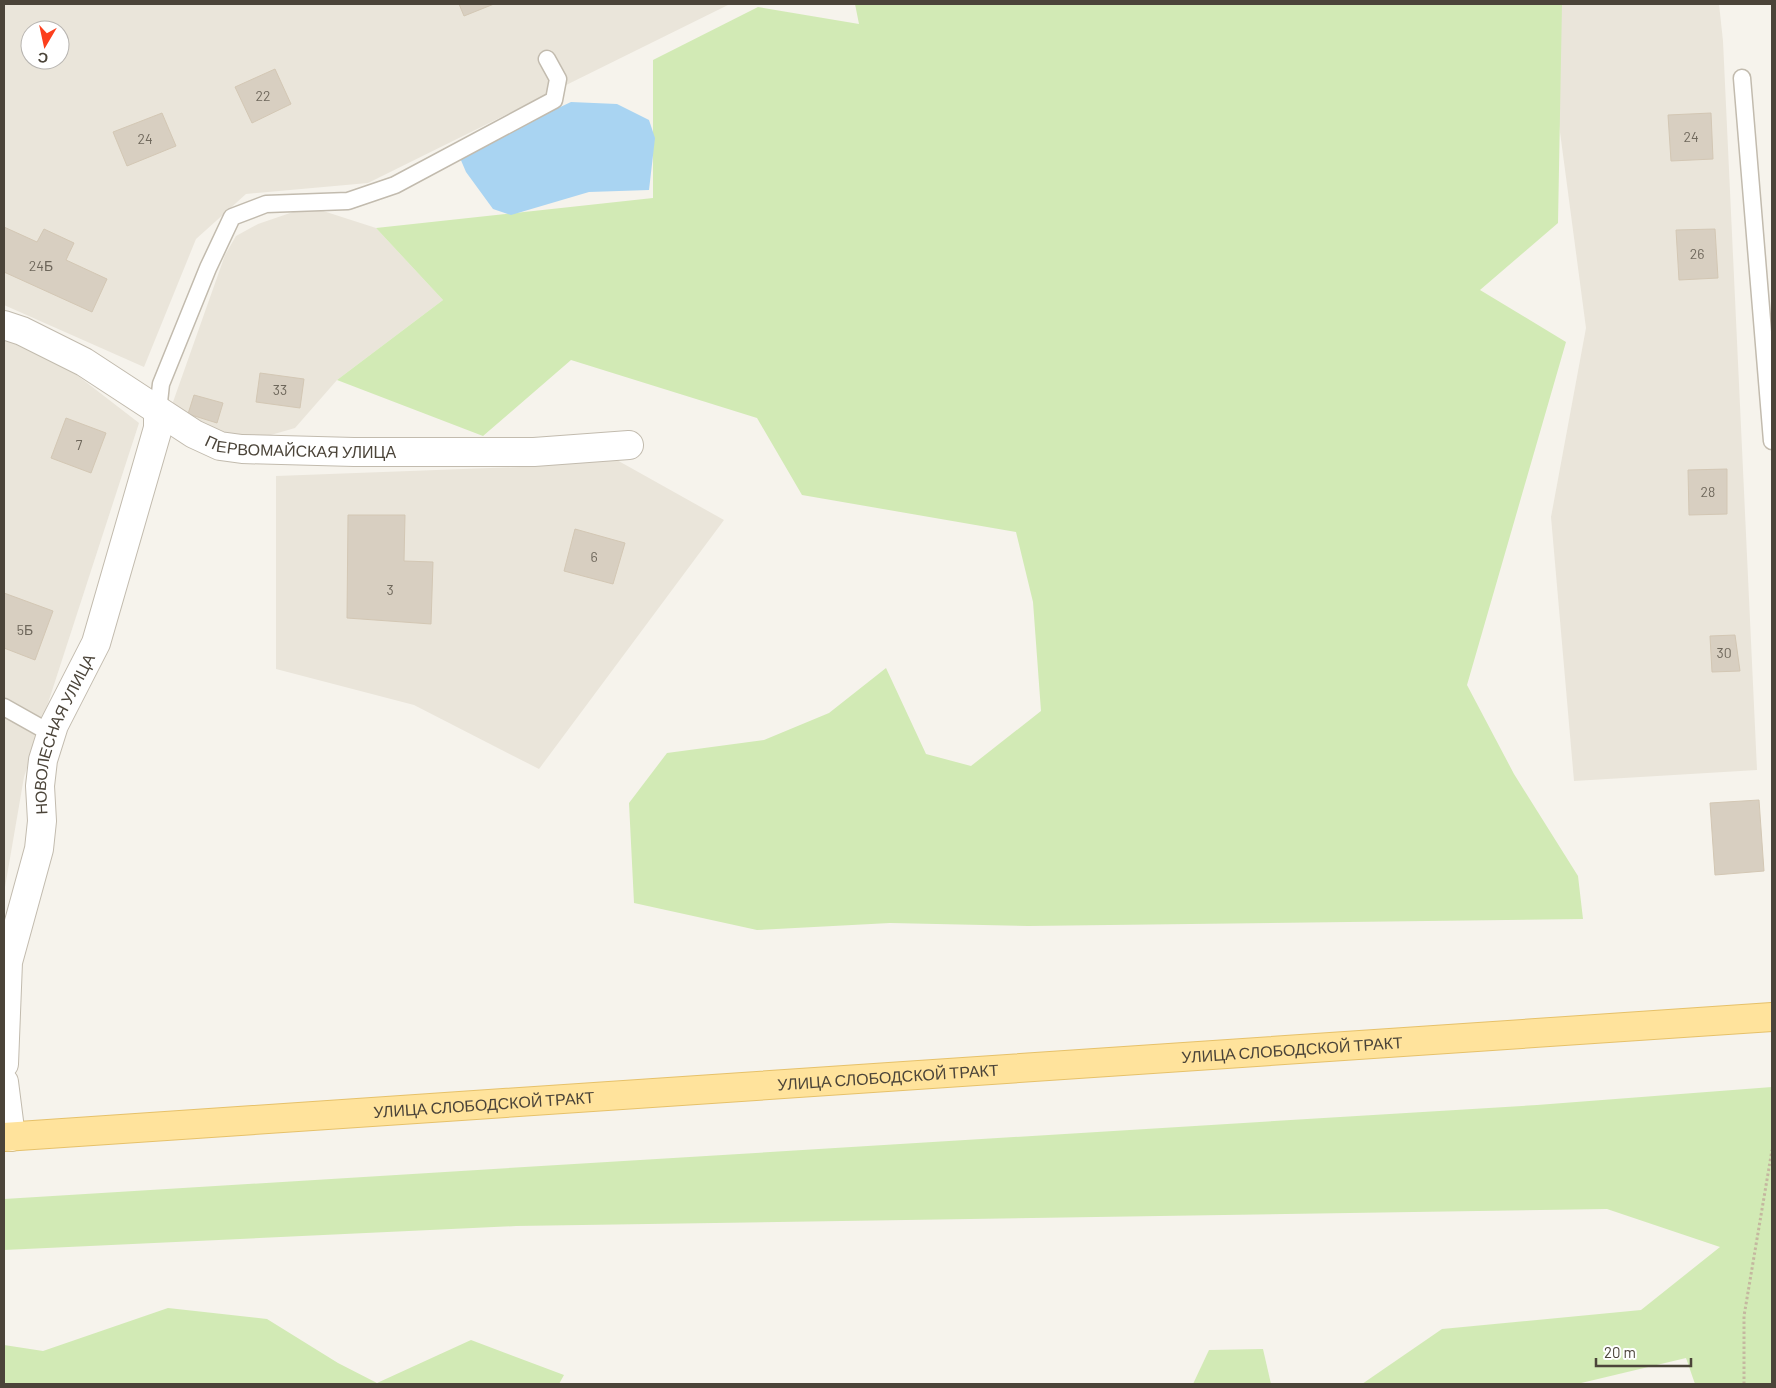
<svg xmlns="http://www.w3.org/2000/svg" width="1776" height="1388" viewBox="0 0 1776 1388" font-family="Barlow,sans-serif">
  <rect width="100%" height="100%" fill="#f6f3ec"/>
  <g fill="#eae5da" fill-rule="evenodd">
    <path d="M4,4h726l-362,179 -122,11 -50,45 -52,128 -140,-62zM30,30h30v30h-30z"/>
    <path d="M1543,4h176l4,37 34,729 -183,11 -23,-264 35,-189z"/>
    <path d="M317,209l59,19 67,72 -106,80 -42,48 -38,11 -63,-13 -19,-13 -2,-11 52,-147 11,-19 22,-12 38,-13z"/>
    <path d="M4,339l65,30 70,54 -115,354 -20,116z"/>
    <path d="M615,459l109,61 -185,249 -125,-64 -138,-36v-193l244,-9z"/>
  </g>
  <g fill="#d2eab5">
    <path d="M855,4h707l-4,219 -78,67 86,52 -99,343 47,89 64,102 5,43 -555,7 -138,-3 -133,7 -123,-27 -5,-100 38,-50 97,-13 65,-27 57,-45 40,86 45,12 70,-55 -8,-109 -17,-70 -214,-37 -45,-77 -186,-58 -88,76 -146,-56 106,-80 -67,-72 277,-30v-138l105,-53 101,17z"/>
    <path d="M1772,1087v297h-77l-9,-26 -109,26h-215l80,-55 199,-19 79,-63 -113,-38 -1091,17 -512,24v-51l1533,-94z"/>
    <path d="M168,1308l99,11 71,44 39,20 94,-43 93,35 -5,9h-555v-39l39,6z"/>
    <path d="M1263,1349l8,35h-78l16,-34z"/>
  </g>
  <path fill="#a9d4f2" d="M571,102l46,2 32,16 6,18 -6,52 -60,2 -78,23 -18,-6 -27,-37 -6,-14 45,-25z"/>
  <g fill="#d8cfc1" stroke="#d3c7b4">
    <path d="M459,4h35l-30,12z"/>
    <path d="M275,69l16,35 -39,19 -17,-36z"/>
    <path d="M162,113l14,33 -49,20 -14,-34z"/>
    <path d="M1711,113l2,46 -42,2 -3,-46z"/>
    <path d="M4,227l33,15 7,-13 30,14 -8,17 41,19 -15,33 -88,-40z"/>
    <path d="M1715,229l3,49 -39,2 -3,-50z"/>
    <path d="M260,373l44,6 -4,29 -44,-6z"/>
    <path d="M194,395l29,8 -6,20 -29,-9z"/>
    <path d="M66,418l40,15 -15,40 -40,-15z"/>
    <path d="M1727,469v45l-38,1 -1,-45z"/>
    <path d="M348,515h57l-1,46 29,1 -2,62 -84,-6z"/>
    <path d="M575,529l50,14 -12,41 -49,-13z"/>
    <path d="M4,593l49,18 -18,49 -31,-12z"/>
    <path d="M1735,635l5,36 -28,1 -2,-36z"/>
    <path d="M1759,800l5,71 -49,4 -5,-72z"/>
  </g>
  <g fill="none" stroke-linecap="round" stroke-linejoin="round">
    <g stroke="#c2bbae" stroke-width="19">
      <g id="service">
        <path d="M1742,78l30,363"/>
        <path d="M158,411l3,-27 47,-116 24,-51 34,-13 82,-3 47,-16 159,-85 4,-21 -11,-20"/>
        <path d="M4,707l48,27"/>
      </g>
    </g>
    <g stroke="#c2bbae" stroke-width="30">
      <g id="minor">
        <path id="s1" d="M4,325l18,6 62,31 110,72 26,12 22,3 112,3h180l95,-7"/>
        <path id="s2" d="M4,1064l4,-102 31,-113 3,-28 -2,-35 3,-26 11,-35 42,-82 62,-215v-17"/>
        <path d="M4,1082l7,55"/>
      </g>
    </g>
    <g stroke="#e6c16a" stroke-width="30">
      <g id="primary">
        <path id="s3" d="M4,1137l1768,-120"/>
      </g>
    </g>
    <path stroke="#c4b79f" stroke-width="3" stroke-dasharray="2.5 2.5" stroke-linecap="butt" d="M1744,1384v-68l28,-166"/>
    <use href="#service" stroke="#fff" stroke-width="16"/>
    <use href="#minor" stroke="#fff" stroke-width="28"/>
    <use href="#primary" stroke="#ffe39c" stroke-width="28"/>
  </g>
  <g text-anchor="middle" stroke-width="4" stroke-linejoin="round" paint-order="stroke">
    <g font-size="14" fill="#6e675b">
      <text x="263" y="101">22</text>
      <text x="1691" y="142">24</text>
      <text x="145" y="144">24</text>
      <text x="1697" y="259">26</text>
      <text x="41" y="271">24Б</text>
      <text x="280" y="395">33</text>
      <text x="79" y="450">7</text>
      <text x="1708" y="497">28</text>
      <text x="594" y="562">6</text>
      <text x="390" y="595">3</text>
      <text x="25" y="635">5Б</text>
      <text x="1724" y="658">30</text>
    </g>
    <g font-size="16" fill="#4b4439" stroke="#fff">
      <text dy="6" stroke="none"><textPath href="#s1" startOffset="329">ПЕРВОМАЙСКАЯ УЛИЦА</textPath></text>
      <text dy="6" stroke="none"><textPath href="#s2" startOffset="339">НОВОЛЕСНАЯ УЛИЦА</textPath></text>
      <text dy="6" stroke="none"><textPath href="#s3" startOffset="1291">УЛИЦА СЛОБОДСКОЙ ТРАКТ</textPath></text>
      <text dy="6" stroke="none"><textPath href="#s3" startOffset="886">УЛИЦА СЛОБОДСКОЙ ТРАКТ</textPath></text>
      <text dy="6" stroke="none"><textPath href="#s3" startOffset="481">УЛИЦА СЛОБОДСКОЙ ТРАКТ</textPath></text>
    </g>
  </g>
  <rect width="1776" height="1388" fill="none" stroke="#4b4439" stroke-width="10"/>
  <g transform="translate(45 45) rotate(189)"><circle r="24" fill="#ffffff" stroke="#b7b4b0"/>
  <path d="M0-4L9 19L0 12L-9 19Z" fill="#fc3f1d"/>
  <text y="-8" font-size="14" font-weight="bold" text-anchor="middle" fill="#4b4439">С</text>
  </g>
  <path d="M1596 1358v8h95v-8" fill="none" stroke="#4b4439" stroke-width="2.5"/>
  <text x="1604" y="1358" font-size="15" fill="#4b4439" stroke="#ffffff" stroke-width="4" paint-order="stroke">20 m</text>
</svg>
